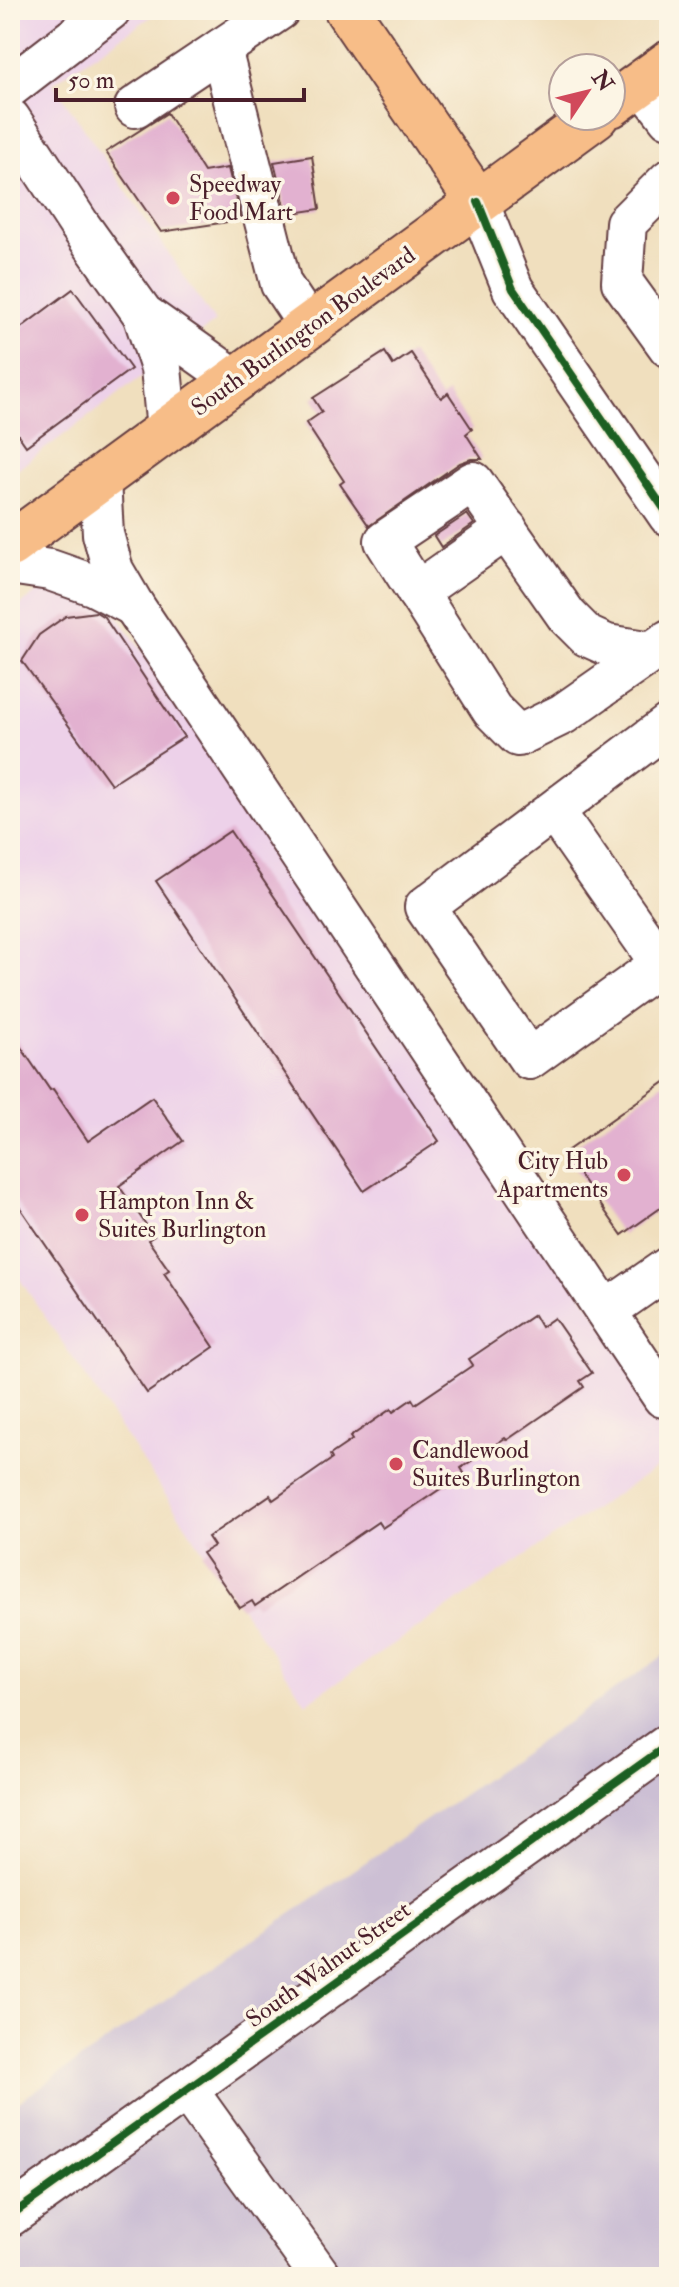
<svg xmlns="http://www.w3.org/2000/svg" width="679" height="2287" viewBox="0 0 679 2287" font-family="'IM FELL Double Pica',serif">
  <rect width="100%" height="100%" fill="#fcf5e5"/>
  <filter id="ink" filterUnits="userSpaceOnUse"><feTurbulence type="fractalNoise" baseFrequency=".0125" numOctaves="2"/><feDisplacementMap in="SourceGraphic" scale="16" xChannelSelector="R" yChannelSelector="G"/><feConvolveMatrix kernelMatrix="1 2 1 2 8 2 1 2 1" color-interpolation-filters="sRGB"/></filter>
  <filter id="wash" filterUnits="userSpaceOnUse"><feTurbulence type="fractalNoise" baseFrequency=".006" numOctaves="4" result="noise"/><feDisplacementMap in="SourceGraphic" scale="32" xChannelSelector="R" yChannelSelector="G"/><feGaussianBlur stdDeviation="1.8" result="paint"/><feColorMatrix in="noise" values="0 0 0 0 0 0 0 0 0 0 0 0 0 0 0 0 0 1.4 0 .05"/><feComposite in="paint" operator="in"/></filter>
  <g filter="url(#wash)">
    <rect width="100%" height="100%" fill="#f0dfbe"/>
    <g fill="#edd1e9">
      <path d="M10,10h151l-108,73 162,239 -205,153z"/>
      <path d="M80,560l589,861v38l-363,244 -296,-438v-652z"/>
    </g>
    <path fill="#ccbfd4" d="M669,1652v625h-659v-169z"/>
    <g id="blocks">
      <g fill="#e2b1d0">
        <path d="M167,113l37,59 24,-4 13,52 -80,12 -55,-80z"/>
        <path d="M312,156l8,53 -33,5 -13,-52z"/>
        <path d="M73,289l58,80 -105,77 -16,-23v-87z"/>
        <path d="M385,352l8,13 18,-12 30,45 7,-5 24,36 -6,5 16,25h-11l-11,4 -91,63 -29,-42 4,-3 -38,-58 16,-11 -9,-14z"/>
        <path d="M467,514l7,10 -33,23 -7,-11z"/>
        <path d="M96,612l8,5 80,120 -73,47 -89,-123 17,-26 27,-19z"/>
        <path d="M230,831l209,310 -75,50 -208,-310z"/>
        <path d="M10,1031l40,59 3,-1 35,52 64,-44 31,44 -64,45 35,50 -6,4 21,30 -5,3 50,74 -67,46 -137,-200z"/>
        <path d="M669,1079v123l-47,33 -58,-82z"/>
        <path d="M534,1315l7,12 13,-9 38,55 -12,8 4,6 -77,53 -2,-2 -44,30 3,5 -82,55 -4,-6 -123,84 -3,-5 -12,7 -38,-55 12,-7 -6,-9 62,-42 3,5 59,-41 -2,-4 22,-15 -2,-3 41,-28 2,3 19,-13 3,5 58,-39 -4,-6z"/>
      </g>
    </g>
  </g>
  <g filter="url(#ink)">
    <use href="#blocks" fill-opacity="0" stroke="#633c41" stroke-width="2"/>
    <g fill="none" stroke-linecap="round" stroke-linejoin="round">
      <g stroke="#633c41" stroke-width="44">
        <g id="minor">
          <path d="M221,49l60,235 28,42"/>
          <path d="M642,83l27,35"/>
          <path d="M10,87l100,-77"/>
          <path d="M135,107l144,-97"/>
          <path d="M10,119l68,104 65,91 93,66"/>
          <path d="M669,180l-43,43 -4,59 47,65"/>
          <path d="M478,202l35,87 156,227"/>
          <path d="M143,314l18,54 6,62"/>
          <path d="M100,480l3,54 10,36 21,36 529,791"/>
          <path d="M10,564l40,6 43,15 41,21"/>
          <path d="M417,592l90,-63"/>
          <path d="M653,652l-46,-7 -20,-9 -20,-20 -94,-134 -88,59 107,169 26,26 45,-22 106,-74"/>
          <path d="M554,811l107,153 -132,95 -104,-152 244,-183"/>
          <path d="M606,1311l63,-44"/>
          <path d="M187,2090l134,187"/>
          <path d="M10,2216l659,-472"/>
        </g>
      </g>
      <g stroke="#633c41" stroke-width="48">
        <g id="major">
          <path d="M347,10l131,192"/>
          <path d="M611,105l58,-42"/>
          <path d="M10,545l586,-429"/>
        </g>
      </g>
      <use href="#minor" stroke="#fff" stroke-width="40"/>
      <use href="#major" stroke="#f7bd88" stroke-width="44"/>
      <g stroke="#fcf5e5" stroke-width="13">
        <g id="cycleway">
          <path d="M478,202l35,87 156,227"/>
          <path d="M10,2216l659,-472"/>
        </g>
      </g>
      <use href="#cycleway" stroke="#1b5e20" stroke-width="8"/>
    </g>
  </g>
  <g fill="#d1495b" stroke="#fcf5e5" stroke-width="3">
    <circle cx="173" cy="198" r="8"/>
    <circle cx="624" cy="1175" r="8"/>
    <circle cx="82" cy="1215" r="8"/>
    <circle cx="396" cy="1464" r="8"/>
  </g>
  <g text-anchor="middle" stroke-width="7" stroke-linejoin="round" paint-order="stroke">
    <g font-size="24" fill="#4a1f2b" stroke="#fcf5e5" text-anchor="start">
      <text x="189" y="192">Speedway<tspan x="189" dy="28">Food Mart</tspan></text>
      <text x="608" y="1169" text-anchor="end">City Hub<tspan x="608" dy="28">Apartments</tspan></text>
      <text x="98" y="1209">Hampton Inn &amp;<tspan x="98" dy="28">Suites Burlington</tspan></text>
      <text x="412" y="1458">Candlewood<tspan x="412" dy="28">Suites Burlington</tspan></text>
    </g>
    <g font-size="24" fill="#4a1f2b" stroke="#fcf5e5">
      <text transform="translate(303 331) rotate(-36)" y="8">South Burlington Boulevard</text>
      <text transform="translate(328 1964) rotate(-36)" y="8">South Walnut Street</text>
    </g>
  </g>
  <rect width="679" height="2287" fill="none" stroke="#fcf5e5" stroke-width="40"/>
  <g transform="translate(587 92) rotate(55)"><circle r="38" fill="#fcf5e5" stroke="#b59f9b" stroke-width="2"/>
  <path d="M0-6L14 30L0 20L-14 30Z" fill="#d1495b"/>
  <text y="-12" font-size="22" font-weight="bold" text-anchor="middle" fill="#4a1f2b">N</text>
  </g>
  <path d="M56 88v12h248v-12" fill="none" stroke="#4a1f2b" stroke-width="4"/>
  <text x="68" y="88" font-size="24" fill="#4a1f2b" stroke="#fcf5e5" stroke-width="6" paint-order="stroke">50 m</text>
</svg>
